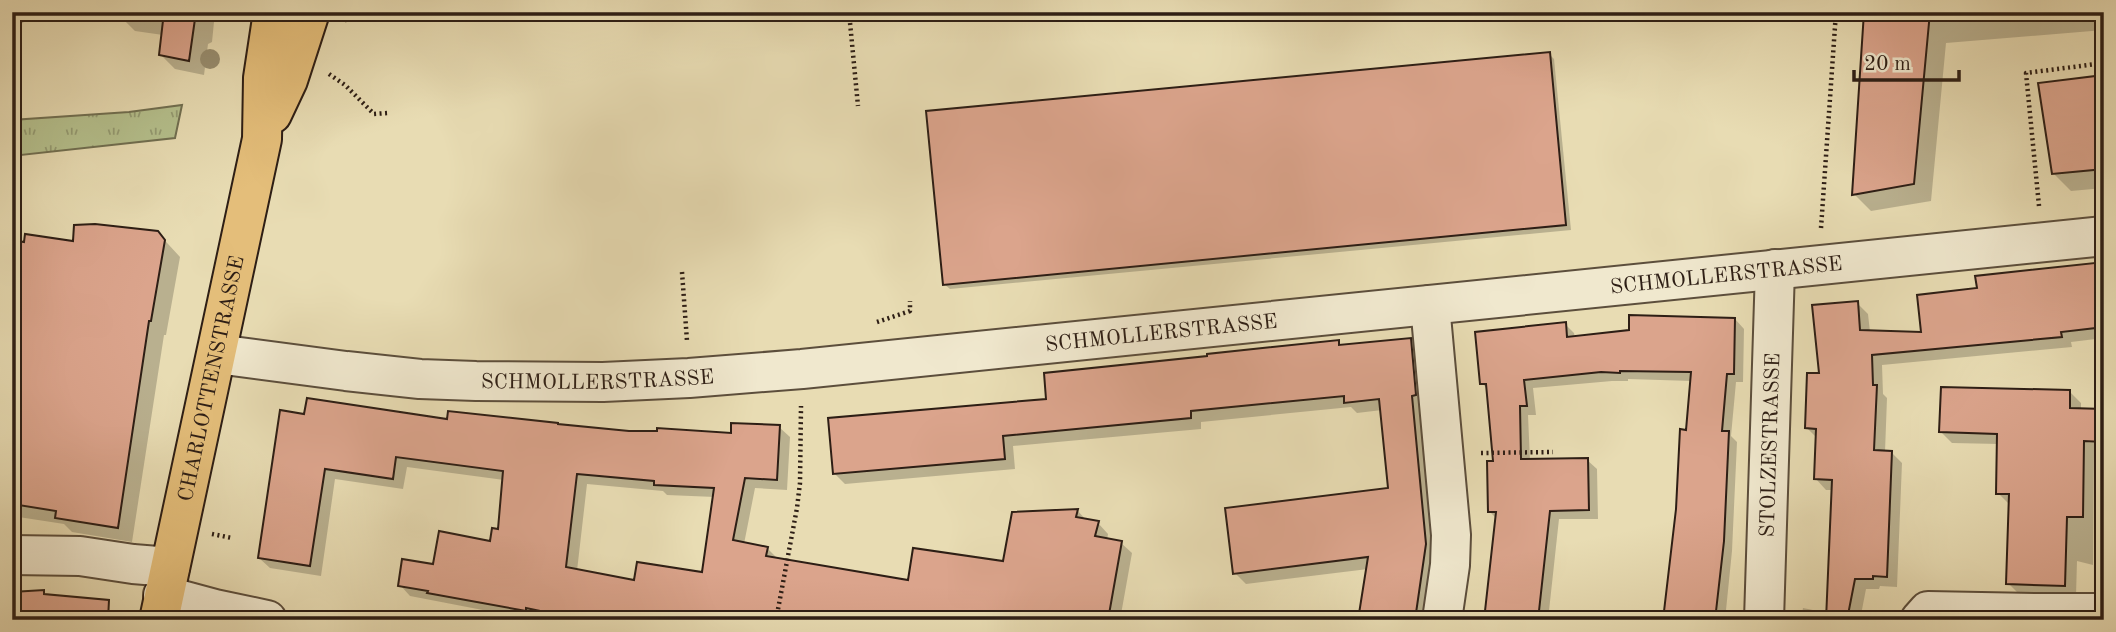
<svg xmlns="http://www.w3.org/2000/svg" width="2116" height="632" viewBox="0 0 2116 632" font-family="'Old Standard TT',serif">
  <defs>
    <pattern id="grass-tufts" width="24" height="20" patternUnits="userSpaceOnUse" patternTransform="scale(1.75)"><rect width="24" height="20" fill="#b5c08d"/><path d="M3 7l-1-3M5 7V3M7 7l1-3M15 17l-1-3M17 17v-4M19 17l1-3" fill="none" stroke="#949b72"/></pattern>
  </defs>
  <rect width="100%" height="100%" fill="#e8dcb3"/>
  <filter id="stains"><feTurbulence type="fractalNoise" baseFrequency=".00286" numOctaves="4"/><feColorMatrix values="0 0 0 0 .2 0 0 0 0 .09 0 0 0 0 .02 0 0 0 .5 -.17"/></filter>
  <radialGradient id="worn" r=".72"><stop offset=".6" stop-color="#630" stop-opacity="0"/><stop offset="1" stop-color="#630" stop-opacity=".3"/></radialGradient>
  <path fill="url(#grass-tufts)" stroke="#716f51" stroke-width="2" d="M182,105l-7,33 -163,18v-36l117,-8z"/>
  <g fill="#0003" fill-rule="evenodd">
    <path d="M12,12h25l-25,19z"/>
    <path d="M121,12h94l-3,30 -4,2 -4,31 -29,-6 -15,-15 3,-19 -28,-4 -15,-15z"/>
    <path d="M1866,12h238v18l-158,13 -15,158 -60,10 -17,-17z"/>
    <path d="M1549,54l5,5 17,171 -621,59 -6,-5z"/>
    <path d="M2104,77v111l-33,3 -18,-18z"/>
    <path d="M157,232l23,25 -14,78h-2l-32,207 -60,-10 -8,-8 -52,-8v-274l14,2 49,-1z"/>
    <path d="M2104,261v77l-33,4 1,5 -190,18 1,29 4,4 -2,54 7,1 10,10 -5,124 -17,-1 -1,3h-13l-6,31h-59l2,-12 25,5 5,-123h-7l-10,-11 2,-40 -11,-11 14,-53 36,-72 11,11 2,18 53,2 56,-44 123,-26 -1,-2z"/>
    <path d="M1735,319l9,10 -1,53h-7l-5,54 6,6 -5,109 -7,69h-60l27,-239 -64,-2v2h-16l-79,7 3,27h-8l2,46 57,-1 10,9 1,50h-39l-11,101h-62l11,-101 -7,-7 5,-50 -7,-72 -6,-7 83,-59 9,9 1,5z"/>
    <path d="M1410,339l11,11 15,206 -9,64h-67l8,-51 -122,15 -11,-11 155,-83 -8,-80 -25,3 -6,-6 -150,15v7l-188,17 2,23 -170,15 -11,-11 214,-73 290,-58 4,4z"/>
    <path d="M2070,392l11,11v7l23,1v41l-10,-1 -1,114 -16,-4 -1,35 -57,-2 -11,-11 1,-79 -11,-11 1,-49 -47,-1 -11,-11z"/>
    <path d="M305,416l144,5 180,11 103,2 47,-7 11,10 -3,53 -32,-2 -11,56 23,4 12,12 130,22 95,-19 73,-53 10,11 11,2 10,11 -1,6 14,3 11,10 -12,67h-574l-9,-2 -3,2 -124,-24 -10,-11 34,-19 58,-23 8,-12 4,-51 -97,-13 -4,22 -68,-10 -14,97 -51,-8 -11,-10zM587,484l76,7 4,4 48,2 -12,77 -68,8 -58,-11z"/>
    <path d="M43,591l5,5 51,5 18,19h-105z"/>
  </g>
  <g fill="#dba48c" stroke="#2d1e15" stroke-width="2" fill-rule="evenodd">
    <path d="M164,12h32l-7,49 -30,-6z"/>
    <path d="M1864,12h66l-16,172 -62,11z"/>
    <path d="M1550,52l16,173 -623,60 -17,-174z"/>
    <path d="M2104,75v94l-52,5 -14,-91z"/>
    <path d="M95,224l63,7 7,9 -14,81h-2l-31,207 -63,-10 1,-7 -44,-7v-150l6,-38 -6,-1v-75l12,2 1,-8 48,7 1,-16z"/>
    <path d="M2104,262v65l-43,5 1,5 -190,18 1,30h4l-3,65 18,1 -5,126 -14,-1v3h-18l-8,41h-21l6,-140 -18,-1 2,-50 -11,-1 2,-55h12l-7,-68 46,-4 2,29 61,2 -4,-37 60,-7 -2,-12z"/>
    <path d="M1629,315l106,3 -1,56h-7l-5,57h7l-5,110 -9,79h-52l13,-111 4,-80 6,1 5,-58 -71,-1v2l-19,-1 -77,8 3,26h-7l1,53 67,-1 1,52 -39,1 -12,109h-54l12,-108h-8l-1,-51h6l-7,-77h-6l-5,-52 91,-10 1,15 62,-7z"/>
    <path d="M1411,338l5,57 -4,1 14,148 -11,76h-57l10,-63 -135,17 -8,-66 163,-20 -9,-89 -35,4v-7l-153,15v7l-188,18 2,23 -172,15 -5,-56 218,-19 -2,-26 163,-17v-2l132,-14v5z"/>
    <path d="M1941,387l129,3v18l34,1v33l-20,-1 -1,76h-16l-2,69 -59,-2 3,-90h-13l1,-60 -58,-2z"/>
    <path d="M307,398l140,21 1,-8 110,12v1l71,7h28v-3l74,5v-10l49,2 -3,55 -32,-2 -12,62 35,7 -2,9 142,24 5,-32 90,13 9,-49 66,-3 -2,8 23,4 -4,15 27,5 -14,79h-525l-57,-12v3l-99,-18 1,-2 -30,-5 4,-27 31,5 6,-33 51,10 2,-13 6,1 5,-58 -107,-14 -3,22 -68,-10 -15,97 -52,-8 22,-148 24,4zM577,474l77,7v4l60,3 -12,84 -65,-10 -3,18 -68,-13z"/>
    <path d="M44,590v4l65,6 -1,20h-96v-28z"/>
  </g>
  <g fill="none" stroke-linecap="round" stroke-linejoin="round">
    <g stroke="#5c4e3c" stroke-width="42">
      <g id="minor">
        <path d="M1430,305l21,230 -1,30 -8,55"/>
        <path id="s1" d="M217,354l129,17 74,8 56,2 127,1 86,-4 113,-9 1302,-133"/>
        <path d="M12,555l68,1 53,8 37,3"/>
        <path d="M163,595l52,14 52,11"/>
        <path id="s2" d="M1764,620l11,-351"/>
        <path d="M1920,620l8,-9 106,2h70"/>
      </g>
    </g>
    <g stroke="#2d1e15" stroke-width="42">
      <g id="major">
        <path d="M272,114l16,-34 22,-68"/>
        <path id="s3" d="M159,620l103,-481 1,-61 10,-66"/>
      </g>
    </g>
    <g stroke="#2d1e15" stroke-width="4.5" stroke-dasharray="2 3.5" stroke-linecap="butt">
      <path d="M849,12l9,94"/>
      <path d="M345,20l100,-8"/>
      <path d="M329,74l16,11 29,29 14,-1"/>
      <path d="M2039,206l-13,-133 78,-10"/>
      <path d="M1821,228l15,-216"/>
      <path d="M682,272l5,69"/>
      <path d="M877,322l33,-11v-10"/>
      <path d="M1481,453l72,-1"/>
      <path d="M212,534l20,4"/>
      <path d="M776,620l21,-112 3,-25 1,-77"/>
    </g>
    <use href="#minor" stroke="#f0e8ce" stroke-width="38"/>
    <use href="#major" stroke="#e4be7a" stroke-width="38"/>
  </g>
  <circle fill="#988e70" cx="210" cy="59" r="10"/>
  <g text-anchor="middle" stroke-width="6" stroke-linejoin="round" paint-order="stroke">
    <g font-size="21" fill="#2d1e15" stroke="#f0e8ce">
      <text dy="7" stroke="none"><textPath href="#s1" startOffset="1516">SCHMOLLERSTRASSE</textPath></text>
      <text dy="7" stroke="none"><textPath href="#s1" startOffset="948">SCHMOLLERSTRASSE</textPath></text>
      <text dy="7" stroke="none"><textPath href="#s1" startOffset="382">SCHMOLLERSTRASSE</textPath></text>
      <text dy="7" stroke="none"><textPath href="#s3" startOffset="247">CHARLOTTENSTRASSE</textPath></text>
      <text dy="7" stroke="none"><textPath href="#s2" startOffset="175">STOLZESTRASSE</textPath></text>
    </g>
  </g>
  <rect width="2116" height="632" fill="none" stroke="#e8dcb3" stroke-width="42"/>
  <rect x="14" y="14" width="2088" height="604" fill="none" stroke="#2d1e15" stroke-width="3.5"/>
  <rect x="21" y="21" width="2074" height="590" fill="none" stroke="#2d1e15" stroke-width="2"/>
  <path d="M1854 70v10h105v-10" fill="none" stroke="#2d1e15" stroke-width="3.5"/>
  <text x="1864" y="70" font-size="21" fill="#2d1e15" stroke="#f0e8ce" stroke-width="5" paint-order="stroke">20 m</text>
  <rect width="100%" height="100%" filter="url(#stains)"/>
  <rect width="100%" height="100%" fill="url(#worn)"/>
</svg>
